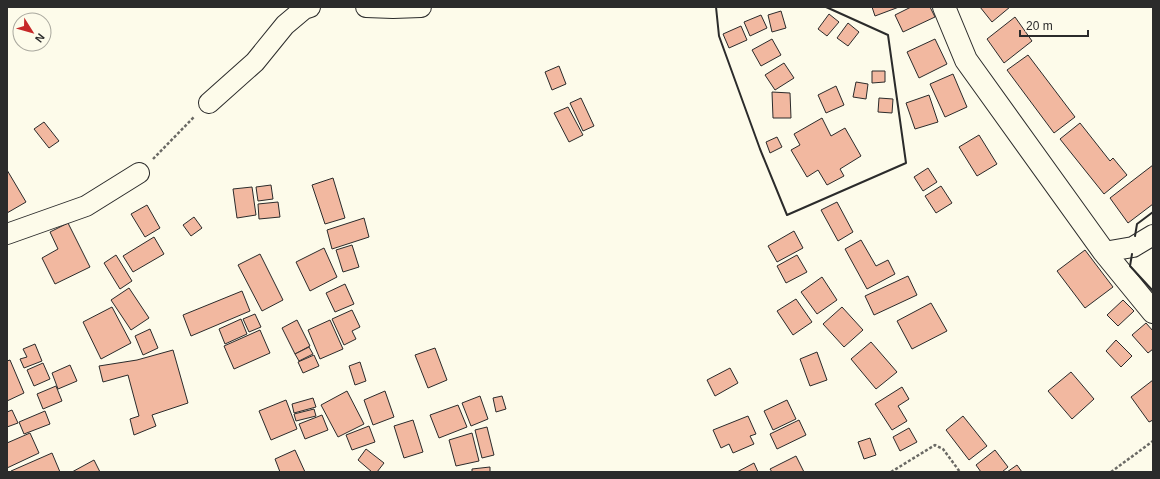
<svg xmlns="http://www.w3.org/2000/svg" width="1160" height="479" viewBox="0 0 1160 479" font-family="Arial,sans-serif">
  <rect width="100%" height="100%" fill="#fdfbea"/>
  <g fill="#f2b8a0" stroke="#2b2b2b">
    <path d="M872,7h27l-24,9z"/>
    <path d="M911,7h19l5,10 -32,15 -8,-17z"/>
    <path d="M980,7h30l-18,15z"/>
    <path d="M781,11l5,17 -14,4 -4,-17z"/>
    <path d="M829,14l10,8 -12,14 -9,-7z"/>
    <path d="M761,15l6,13 -17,8 -6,-14z"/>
    <path d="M1015,17l17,24 -28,22 -17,-24z"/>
    <path d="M848,23l11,9 -11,14 -11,-8z"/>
    <path d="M741,26l6,14 -18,8 -6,-14z"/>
    <path d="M772,39l9,16 -20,11 -9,-16z"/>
    <path d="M935,39l12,25 -28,14 -12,-26z"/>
    <path d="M1028,55l47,62 -21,16 -47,-63z"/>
    <path d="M784,63l10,15 -19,12 -10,-15z"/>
    <path d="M559,66l7,18 -14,6 -7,-18z"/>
    <path d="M872,71h13v11l-13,1z"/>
    <path d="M953,74l14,33 -22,10 -15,-33z"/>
    <path d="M856,82l12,2 -2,15 -13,-2z"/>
    <path d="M836,86l8,19 -18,8 -8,-18z"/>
    <path d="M772,92l18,1 1,25h-18z"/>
    <path d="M929,95l9,27 -23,7 -9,-26z"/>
    <path d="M581,98l13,28 -11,5 -13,-28z"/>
    <path d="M879,98l14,1 -1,14 -14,-1z"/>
    <path d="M568,107l15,28 -14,7 -15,-29z"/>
    <path d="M822,118l9,18 14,-8 16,28 -21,13 4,7 -17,9 -9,-15 -11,7 -16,-27 9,-5 -6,-11z"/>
    <path d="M44,122l15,19 -10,7 -15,-19z"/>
    <path d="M1080,123l30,38 3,-3 14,17 -23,19 -44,-55z"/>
    <path d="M979,135l18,29 -20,12 -18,-29z"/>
    <path d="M777,137l5,10 -12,6 -4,-11z"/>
    <path d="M1153,165v39l-25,19 -18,-25z"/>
    <path d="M928,168l9,14 -14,9 -9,-14z"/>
    <path d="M7,170l19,32 -19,11z"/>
    <path d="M333,178l12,40 -20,6 -13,-39z"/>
    <path d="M271,185l2,14 -15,2 -2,-14z"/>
    <path d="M941,186l11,17 -16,10 -11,-17z"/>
    <path d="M252,187l4,28 -19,3 -4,-29z"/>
    <path d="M278,202l2,15 -21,2 -1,-15z"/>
    <path d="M837,202l16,30 -15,9 -17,-31z"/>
    <path d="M147,205l13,23 -15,9 -14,-23z"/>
    <path d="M194,217l8,11 -11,8 -8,-11z"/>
    <path d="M364,218l5,19 -37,12 -5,-19z"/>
    <path d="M68,223l22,44 -35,17 -13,-26 16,-9 -8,-17z"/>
    <path d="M794,231l9,17 -26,14 -9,-16z"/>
    <path d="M154,237l10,17 -31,18 -10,-16z"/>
    <path d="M861,240l15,26 12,-6 7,14 -28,15 -22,-40z"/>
    <path d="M352,245l7,22 -16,5 -7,-22z"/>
    <path d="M324,248l13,29 -27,14 -14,-29z"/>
    <path d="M1085,250l28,37 -28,21 -28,-37z"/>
    <path d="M260,254l23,46 -21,11 -24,-46z"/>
    <path d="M116,255l16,26 -12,8 -16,-26z"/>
    <path d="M797,255l10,17 -21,11 -9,-17z"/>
    <path d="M908,276l9,19 -43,20 -9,-19z"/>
    <path d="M822,277l15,23 -20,14 -16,-22z"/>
    <path d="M345,284l9,20 -19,8 -9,-19z"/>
    <path d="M129,288l20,30 -18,12 -20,-30z"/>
    <path d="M242,291l8,20 -59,25 -8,-21z"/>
    <path d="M796,299l16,23 -19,13 -16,-24z"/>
    <path d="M1123,300l11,11 -16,15 -11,-11z"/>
    <path d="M931,303l16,28 -35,18 -15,-28z"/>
    <path d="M112,307l19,36 -30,16 -18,-37z"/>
    <path d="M842,307l21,23 -19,17 -21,-23z"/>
    <path d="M352,310l8,17 -8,4 4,8 -12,6 -12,-26z"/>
    <path d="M255,314l6,13 -12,5 -6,-13z"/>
    <path d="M241,319l6,15 -22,10 -6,-15z"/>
    <path d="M297,320l13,26 -15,8 -13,-26z"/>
    <path d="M330,320l13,29 -23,10 -12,-29z"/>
    <path d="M1146,323l7,8v18l-5,4 -16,-18z"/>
    <path d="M150,329l8,19 -15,7 -8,-19z"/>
    <path d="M260,330l10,23 -36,16 -10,-23z"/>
    <path d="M1116,340l16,16 -11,11 -15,-16z"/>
    <path d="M871,342l26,30 -21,17 -25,-30z"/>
    <path d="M35,344l7,17 -18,7 -4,-9 7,-2 -4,-8z"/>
    <path d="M309,347l4,7 -14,7 -4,-7z"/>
    <path d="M435,348l12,32 -19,8 -13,-33z"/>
    <path d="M173,350l15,53 -36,12 4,11 -22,9 -4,-16 9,-3 -11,-41 -25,7 -4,-16 38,-6z"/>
    <path d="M817,352l10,28 -17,6 -10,-27z"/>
    <path d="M314,355l5,11 -16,7 -5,-11z"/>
    <path d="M10,360l14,33 -17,8v-40z"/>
    <path d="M360,362l6,19 -11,4 -6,-19z"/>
    <path d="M43,363l7,16 -16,7 -7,-16z"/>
    <path d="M70,365l7,16 -19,8 -6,-16z"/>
    <path d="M730,368l8,15 -23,13 -8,-16z"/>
    <path d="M1071,372l23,27 -22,20 -24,-28z"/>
    <path d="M1153,380v40l-4,2 -18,-25z"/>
    <path d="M56,386l6,15 -19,8 -6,-15z"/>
    <path d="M902,387l7,12 -11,7 9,15 -15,9 -17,-26z"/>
    <path d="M347,391l17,33 -26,13 -17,-32z"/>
    <path d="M385,391l9,26 -21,8 -9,-25z"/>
    <path d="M480,396l8,23 -17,7 -9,-23z"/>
    <path d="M502,396l4,13 -10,3 -3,-14z"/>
    <path d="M313,398l3,9 -22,6 -2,-9z"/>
    <path d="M286,400l11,29 -26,11 -12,-29z"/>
    <path d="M787,400l9,19 -23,11 -9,-19z"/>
    <path d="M458,405l9,22 -28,11 -9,-23z"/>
    <path d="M314,409l2,7 -20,5 -2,-7z"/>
    <path d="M12,410l6,13 -11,4v-15z"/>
    <path d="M45,411l5,13 -26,10 -5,-12z"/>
    <path d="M322,415l6,15 -23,9 -6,-15z"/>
    <path d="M748,416l8,18 -6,2 4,8 -21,9 -4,-9 -8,4 -8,-18z"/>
    <path d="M963,416l24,30 -18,14 -23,-30z"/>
    <path d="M413,420l10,32 -19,6 -10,-32z"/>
    <path d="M799,420l7,15 -29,14 -7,-15z"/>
    <path d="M369,426l6,16 -23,8 -6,-15z"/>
    <path d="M487,427l7,28 -12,3 -7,-28z"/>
    <path d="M909,428l8,14 -17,9 -7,-14z"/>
    <path d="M30,433l9,20 -32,15v-25z"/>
    <path d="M472,433l7,28 -23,5 -7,-26z"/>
    <path d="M870,438l6,17 -12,4 -6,-17z"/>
    <path d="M366,449l18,14 -7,9h-5l-14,-12z"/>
    <path d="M295,450l10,22h-25l-5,-13z"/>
    <path d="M995,450l13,17 -6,5h-21l-5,-7z"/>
    <path d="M52,453l8,19h-48l-1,-1z"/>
    <path d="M796,456l8,16h-32l-2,-3z"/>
    <path d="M94,460l6,12h-28z"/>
    <path d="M754,463l4,9h-21z"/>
    <path d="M1017,465l5,7h-15z"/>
    <path d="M490,467v5h-18v-3z"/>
  </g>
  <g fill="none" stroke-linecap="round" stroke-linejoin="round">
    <g stroke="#2b2b2b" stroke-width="22">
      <g id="street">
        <path d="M366,7l27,1 28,-1"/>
        <path d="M209,103l46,-41 30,-37 19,-16 6,-2"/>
        <path d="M7,234l79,-28 53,-33"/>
        <path d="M1104,252l29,-5 20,-12"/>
      </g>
    </g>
    <g stroke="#2b2b2b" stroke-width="24">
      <path id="secondary" d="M944,7l22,53 138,192 49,60"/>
    </g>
    <g stroke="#6a6964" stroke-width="2.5" stroke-dasharray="3 2" stroke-linecap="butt">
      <path d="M153,159l41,-42"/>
      <path d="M891,472l44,-27 8,4 17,23"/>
      <path d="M1111,472l42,-31"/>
    </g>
    <use href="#street" stroke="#fdfbea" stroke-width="20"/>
    <use href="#secondary" stroke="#fdfbea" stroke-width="22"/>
    <g stroke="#2b2b2b" stroke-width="2">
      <path d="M716,7l3,29 41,113 27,66 119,-52 -18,-128 -62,-28"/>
      <path d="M1135,236l2,-12 16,-12"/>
      <path d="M1132,254l-2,12 23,25"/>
    </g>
  </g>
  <rect width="1160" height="479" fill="none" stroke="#2b2b2b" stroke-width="16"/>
  <g transform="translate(32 32) rotate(127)"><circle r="19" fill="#fdfbea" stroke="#a9a89e"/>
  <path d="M0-3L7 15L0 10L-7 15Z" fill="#c62828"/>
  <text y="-6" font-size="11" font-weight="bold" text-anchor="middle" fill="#2b2b2b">N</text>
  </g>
  <path d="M1020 30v6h68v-6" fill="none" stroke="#2b2b2b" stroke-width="2"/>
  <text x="1026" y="30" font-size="12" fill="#2b2b2b" stroke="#fdfbea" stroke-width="3" paint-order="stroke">20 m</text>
</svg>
